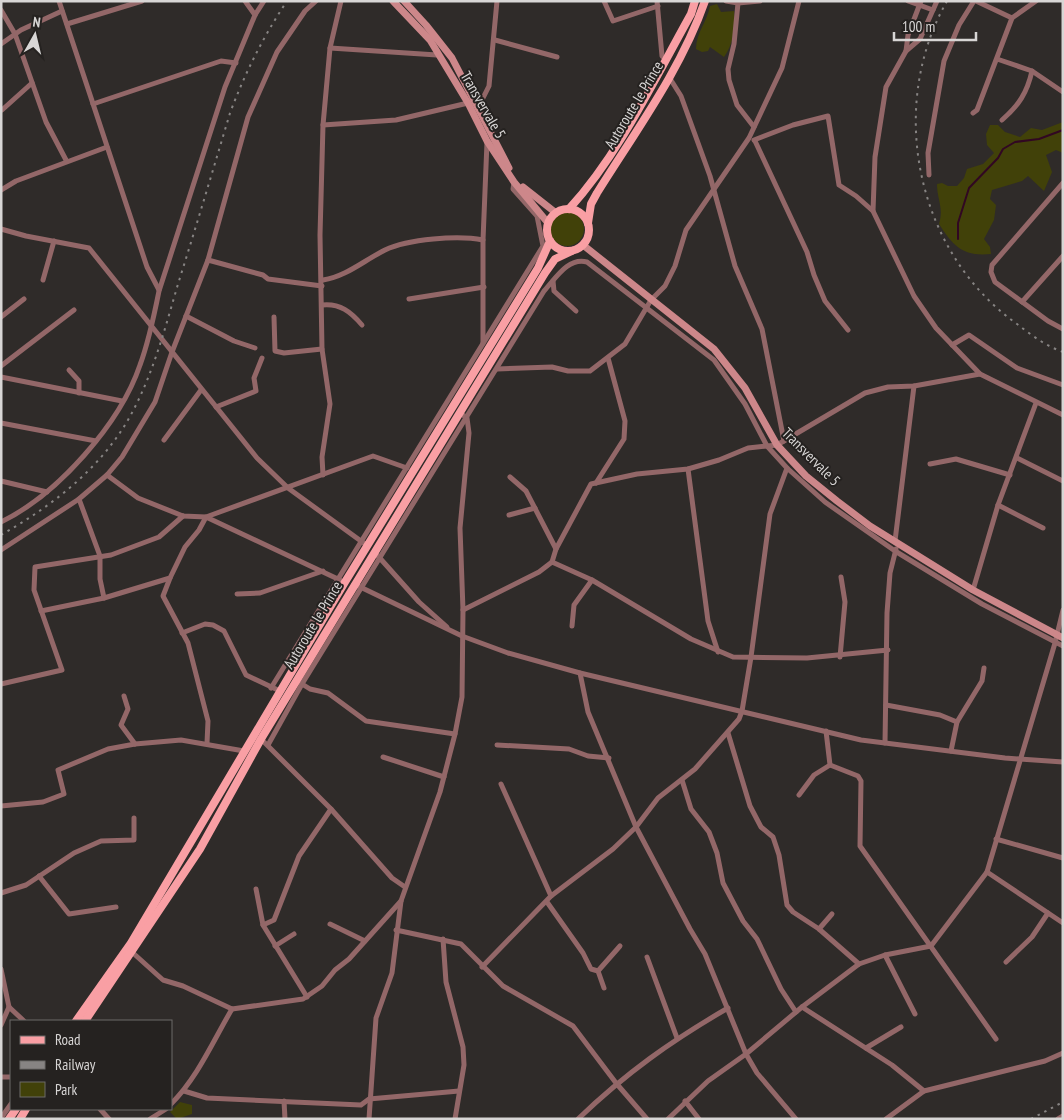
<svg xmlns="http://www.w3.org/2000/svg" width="1064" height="1120" viewBox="0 0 1064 1120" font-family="'PT Sans Narrow',sans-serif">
  <rect width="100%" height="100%" fill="#2f2b29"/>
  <g fill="#414109">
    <path d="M717,4l4,8 13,-1c2,16 -1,34 -10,46l-14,-10 -2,4 -6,1 -6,-3c0,-16 11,-27 14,-43z"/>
    <path d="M1063,122v31l-7,-3 -10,5 6,17 -8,19 -16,-15 -6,5 -30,9 -2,9 6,6 -2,15 -10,19 6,8 1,7c-28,3 -38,-8 -52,-30 5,-17 -2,-24 -2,-40l5,-1 6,3h9l7,-8 3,-9 16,-5 11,-11 -7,-8 -1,-11 4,-9h8l7,7 15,5 11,-9 11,2z"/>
    <circle cx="567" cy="229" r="17"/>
    <path d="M180,1102l12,3v9l-15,5 -7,-7z"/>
  </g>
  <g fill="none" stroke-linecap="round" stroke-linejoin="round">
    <path stroke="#310722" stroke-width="2" d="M958,239v-16l11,-35 29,-30 5,-9 12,-7 24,-3 24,-9"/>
    <g stroke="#936768" stroke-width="5">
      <path d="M59,1l88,266 12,23"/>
      <path d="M245,1l10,14"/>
      <path d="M604,1l9,20 45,-15"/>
      <path d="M657,1l5,55 3,3"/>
      <path d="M726,1l12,2 22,-2"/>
      <path d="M908,1l25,9"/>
      <path d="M937,1l-17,38 -14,12 -20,36 -11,70 -2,54 41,85 22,32 44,46 83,41"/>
      <path d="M976,1l36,17"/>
      <path d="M738,3l-4,41 -6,25 1,11 8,25 17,22"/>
      <path d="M1,10l14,24 31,88 20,38"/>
      <path d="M67,24l75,-23"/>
      <path d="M495,40l62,17"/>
      <path d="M1,44l20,-14 41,-19"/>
      <path d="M330,48l107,7"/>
      <path d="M906,51l2,-16 13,-34"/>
      <path d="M997,59l35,12 31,21"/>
      <path d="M669,77l12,19 29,80 25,90 27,63 22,112"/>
      <path d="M93,104l128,-43 15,2"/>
      <path d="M478,108l11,-22 8,-85"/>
      <path d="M2,110l30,-27"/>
      <path d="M973,113l4,-3 35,-92 24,-17"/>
      <path d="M1002,120c17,-15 25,-27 30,-49"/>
      <path d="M323,125l73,-5 72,-17"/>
      <path d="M754,140l39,-15 35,-9 11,69 17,11 17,15"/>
      <path d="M755,141l52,111 7,23 11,26 23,29"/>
      <path d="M929,175l-1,-22 16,-92 15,-36 15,-24"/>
      <path d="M1063,183l-71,82 -1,7 4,10 53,39 15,8"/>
      <path d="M1,190l15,-9 91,-34"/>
      <path d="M1,229l25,7 63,12 168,210 31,30 77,56"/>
      <path d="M208,260l55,15 5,4 54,7"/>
      <path d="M43,280l11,-39"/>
      <path d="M323,280c24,-4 40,-19 62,-30 23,-11 73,-15 98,-10"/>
      <path d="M553,281l1,10 22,20"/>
      <path d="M409,299l75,-12"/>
      <path d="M1022,302l41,-46"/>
      <path d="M322,305c18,-2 29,7 40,20"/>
      <path d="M186,316l48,25 21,7"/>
      <path d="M1,317l23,-18"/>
      <path d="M274,317l1,34 9,2 38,-4"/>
      <path d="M483,343v-103l4,-98"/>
      <path d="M952,345l17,-10 48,33 46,17"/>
      <path d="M1,366l73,-56"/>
      <path d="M497,369l55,-2 16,4h22l35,-27 26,-44 14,-14 10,-20 11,-36 63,-92 33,-70 17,-67"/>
      <path d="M69,370l10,11v12"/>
      <path d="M1,377l121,24"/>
      <path d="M216,407l40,-16 -2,-13 8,-20"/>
      <path d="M1,423l95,18"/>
      <path d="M164,440l37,-50"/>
      <path d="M1017,458l46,23"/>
      <path d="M930,464l26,-5 54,16"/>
      <path d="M688,469l20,152 10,31"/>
      <path d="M107,475l31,23 45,18 23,1 167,-61 34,12"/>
      <path d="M323,475l-1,-18 8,-53 -8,-55 -2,-114 3,-110 7,-77 11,-47"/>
      <path d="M510,477l16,14 30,58"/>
      <path d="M1,481l46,11"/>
      <path d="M596,483l28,-44 1,-18 -17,-63"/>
      <path d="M79,499l21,57v23l4,19"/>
      <path d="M998,505l45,23"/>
      <path d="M509,515l26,-7"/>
      <path d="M1,522c56,-27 119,-98 139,-157 9,-24 14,-49 19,-74l66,-204 30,-72 9,-14"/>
      <path d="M895,541l19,-155"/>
      <path d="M1,550l78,-51 28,-24 15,-18 33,-55 17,-50 36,-92 40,-143 29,-65 28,-41 11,-10"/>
      <path d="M378,556l41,46 28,25"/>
      <path d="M552,562l4,-13 35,-65 46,-10 51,-5 31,-9 29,-12 29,-3 88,-52 23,-6 26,-1 66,-12"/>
      <path d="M170,578l-7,18 25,47 20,78 -1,22"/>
      <path d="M354,584l108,52 46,17 72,20 281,67 144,18 58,4"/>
      <path d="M973,590l25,-85 38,-102"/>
      <path d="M237,594l23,-1 63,-22"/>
      <path d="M463,610l76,-38 13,-10 40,18 99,59 42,18 74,1 81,-8"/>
      <path d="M41,611l63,-13 66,-20 15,-31 14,-17 7,-13 134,63"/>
      <path d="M572,626l2,-21 18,-25"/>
      <path d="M182,633l23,-9 8,1 11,6 22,44 34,16"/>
      <path d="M840,657l5,-55 -4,-25"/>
      <path d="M580,673l8,39 48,115 54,102 15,25 41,100 11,19 39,46"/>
      <path d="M1,684l61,-14 -28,-80 1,-23 76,-12 48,-18 24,-21"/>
      <path d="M302,684l8,5 18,4 38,28 89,13"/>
      <path d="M271,688l272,-442 -6,-30 -24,-27 1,-7"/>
      <path d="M124,696l4,13 -7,16 14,19"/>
      <path d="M886,705l54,10 17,7 -6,29"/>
      <path d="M957,722l25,-41 2,-13"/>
      <path d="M728,733l22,73 11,21 12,10 6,18 8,50 6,7 26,17 40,35"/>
      <path d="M261,739l70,70 61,69 13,9"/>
      <path d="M885,743l2,-130 3,-40 6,-24"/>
      <path d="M268,745l34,-61 242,-393c12,-13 24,-34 43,-29l127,98 31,44 22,42 20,22 38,34 70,49 87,53 81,42"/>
      <path d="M497,745l72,4 19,7 21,2"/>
      <path d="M383,757l61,20"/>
      <path d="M830,765l28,11 3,5 -1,65 136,193"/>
      <path d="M682,780l9,29 18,23 8,21 6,30 20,38 14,18 24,50 15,23"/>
      <path d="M501,784l50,112"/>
      <path d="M799,795l15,-20 16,-10 -4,-34"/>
      <path d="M1,806l42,-4 21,-8 -6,-24 50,-21 27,-5 46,-4 63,11"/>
      <path d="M996,839l67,19"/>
      <path d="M987,872l76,51"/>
      <path d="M39,876l30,38 47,-7"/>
      <path d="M256,889l7,36 44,72"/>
      <path d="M1,893l25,-8 48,-32 27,-12 33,-1v-22"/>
      <path d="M547,902l36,51 8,16 7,2 6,17"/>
      <path d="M330,924l35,17"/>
      <path d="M263,925l11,-5 25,-64 32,-47"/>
      <path d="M819,929l13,-15"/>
      <path d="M396,930l65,14 42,42 70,40 43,57 31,36"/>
      <path d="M443,939l3,43 17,65 1,18 -9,54"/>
      <path d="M275,946l19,-12"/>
      <path d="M133,953l30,27 20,6 49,23 71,-10 19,-13 13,-16 14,-11 52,-58"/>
      <path d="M885,955l30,59"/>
      <path d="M647,957l30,81"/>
      <path d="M1006,962l26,-25 16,-24"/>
      <path d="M482,967l69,-71 62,-47 23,-22 22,-29 37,-29 44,-50 3,-8 9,-54 19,-143 17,-46"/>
      <path d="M1,969l8,38 15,14"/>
      <path d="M598,971l22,-25"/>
      <path d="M802,1007l90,58 32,26"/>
      <path d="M1,1025l8,-18"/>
      <path d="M866,1048l35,-21"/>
      <path d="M1,1077h10"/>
      <path d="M184,1091l23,7 154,7 8,-6 90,-8"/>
      <path d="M284,1101l1,18"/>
      <path d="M685,1101l14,18"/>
      <path d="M171,1104c27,-27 42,-63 61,-95"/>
      <path d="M100,1109l9,10"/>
      <path d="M1,1118l10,-14"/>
      <path d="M150,1119l16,-10"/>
      <path d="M369,1119l7,-101 16,-45 9,-72 39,-109 15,-58 7,-37 1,-87 -3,-82 9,-95 -2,-15 -7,-5"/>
      <path d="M578,1119c48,-46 93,-78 150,-111"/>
      <path d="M668,1119l40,-38 38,-27 56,-47 57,-43 26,-9 46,-9 56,-74 68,-229 8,-33"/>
      <path d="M886,1119l38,-28 121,-30 18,-8"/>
      <path d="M1058,1119l5,-3"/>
    </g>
    <g stroke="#cd878a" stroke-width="7">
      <path d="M393,1l37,39 38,63 19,38 27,41 34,41"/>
      <path d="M404,1l22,24 26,33 57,110"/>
      <path d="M523,187l33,26"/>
      <path d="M583,245l131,104 31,39 32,57 29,31 31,25 33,25 103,64 90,48"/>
    </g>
    <g stroke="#f99fa4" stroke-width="8">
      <path d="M569,209c51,-56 85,-129 122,-195l4,-13"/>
      <circle cx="568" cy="230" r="21"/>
      <path d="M588,223l3,-19 6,-11c38,-61 84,-123 108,-192"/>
      <path d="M76,1021l55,-78 214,-361 193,-314 12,-27"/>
      <path d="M85,1021l115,-172 61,-110 284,-466 10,-14 17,-8"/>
      <path d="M9,1119l7,-10"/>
      <path d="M20,1119l6,-10"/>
    </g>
    <g stroke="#878483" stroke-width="2" stroke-dasharray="2.5 5" stroke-linecap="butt">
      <path d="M947,1c-61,107 -30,252 70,323 14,11 29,22 46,28"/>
      <path d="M1,535c49,-28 94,-62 124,-110 26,-43 39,-93 53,-141 18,-57 35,-114 52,-171 15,-40 33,-76 57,-112"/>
      <path d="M1031,1119l32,-17"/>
    </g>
  </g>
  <g text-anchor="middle" stroke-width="4" stroke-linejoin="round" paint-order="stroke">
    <g font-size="15" fill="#d8d6d5" stroke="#252220">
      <text transform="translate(483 105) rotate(60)" y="5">Transvervale 5</text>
      <text transform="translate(634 105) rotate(-59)" y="5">Autoroute le Prince</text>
      <text transform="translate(811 457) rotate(45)" y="5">Transvervale 5</text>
      <text transform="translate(313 625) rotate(-59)" y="5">Autoroute le Prince</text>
    </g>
  </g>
  <rect width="1064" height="1120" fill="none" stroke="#d8d6d5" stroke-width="5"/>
  <rect x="10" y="1020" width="162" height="90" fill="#252220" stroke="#6d6a68"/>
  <rect x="20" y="1036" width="25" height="8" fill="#f99fa4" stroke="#6d6a68"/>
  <text x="55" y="1045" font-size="15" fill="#d8d6d5">Road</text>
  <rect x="20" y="1061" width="25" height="8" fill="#878483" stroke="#6d6a68"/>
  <text x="55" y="1070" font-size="15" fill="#d8d6d5">Railway</text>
  <rect x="20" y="1082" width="25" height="15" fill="#414109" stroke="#6d6a68"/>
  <text x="55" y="1095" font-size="15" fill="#d8d6d5">Park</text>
  <g transform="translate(35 35) rotate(8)" stroke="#252220" stroke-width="4" paint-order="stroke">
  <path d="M0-4L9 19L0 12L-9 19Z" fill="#d8d6d5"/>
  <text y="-8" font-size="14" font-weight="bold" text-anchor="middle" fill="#d8d6d5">N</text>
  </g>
  <path d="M894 32v8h82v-8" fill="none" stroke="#d8d6d5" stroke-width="2.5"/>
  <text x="902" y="32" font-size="15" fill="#d8d6d5" stroke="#252220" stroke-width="4" paint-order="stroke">100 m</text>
</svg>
